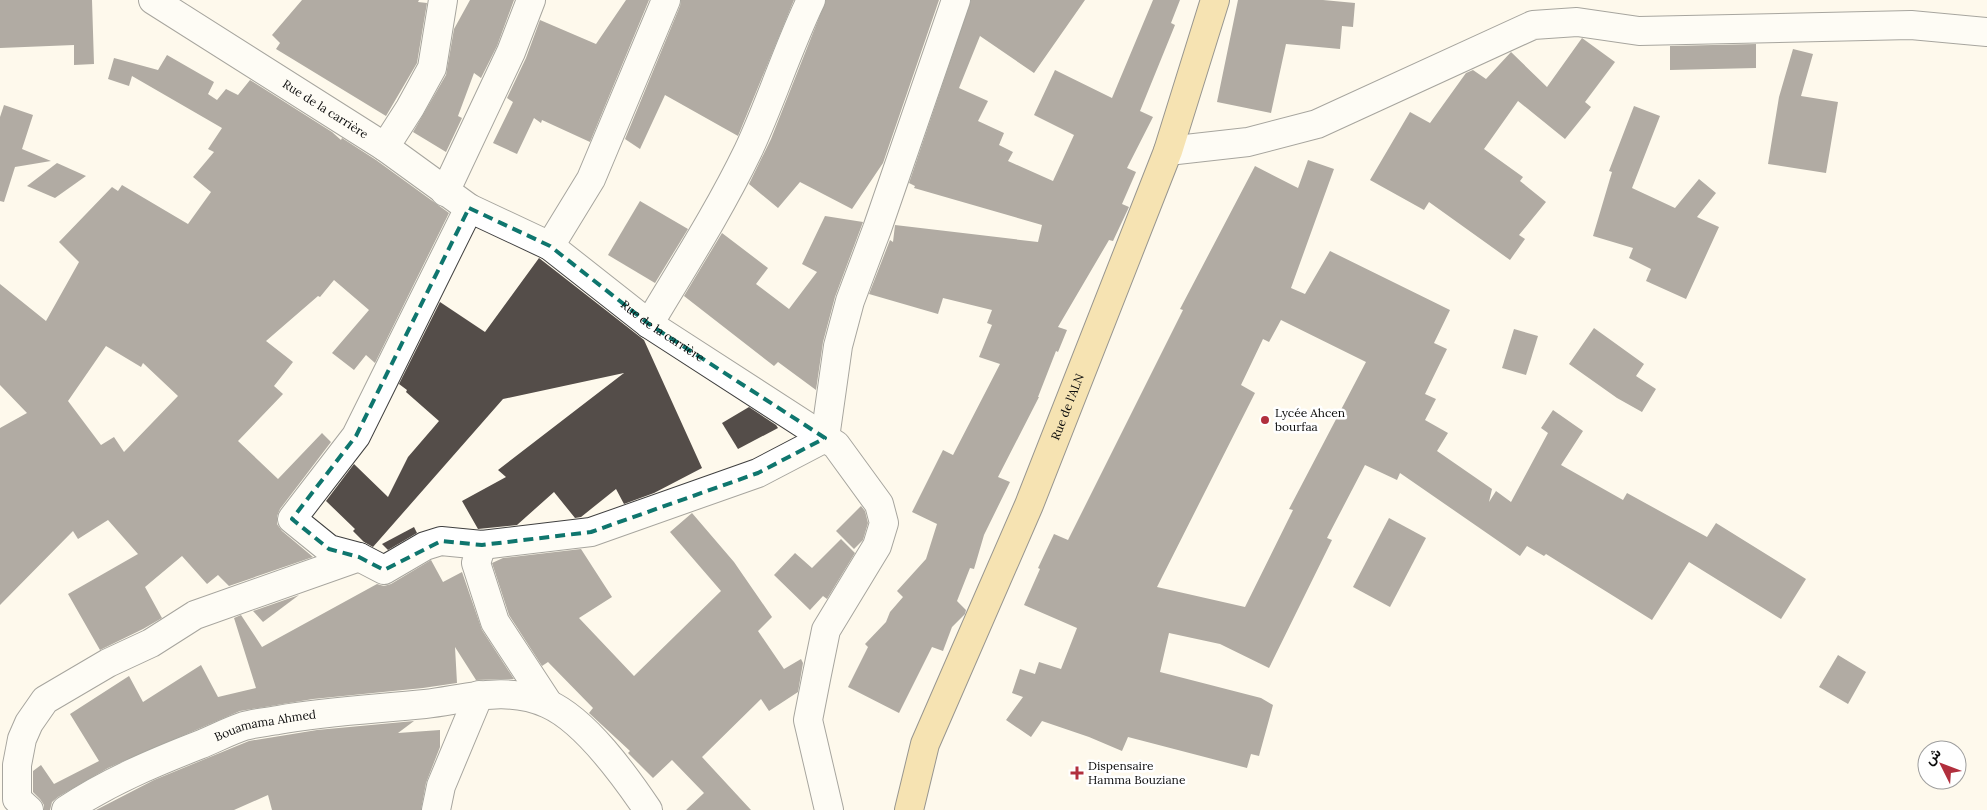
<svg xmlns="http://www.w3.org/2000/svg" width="1987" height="810" viewBox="0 0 1987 810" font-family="Lora,Vazirmatn,serif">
  <rect width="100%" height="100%" fill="#fef9ec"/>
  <g fill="#544d49" fill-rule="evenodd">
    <path d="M0,0h92l2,64 -20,1v-20l-74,3z"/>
    <path d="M302,0h117l-1,2 9,1 -10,60 -31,53 -110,-67 4,-6 -8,-8z"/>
    <path d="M470,0h44l-17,46 -16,32 -7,-5 -16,43 4,2 -16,34 -33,-20 33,-57 8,-46z"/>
    <path d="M626,0h23l-59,142 -48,-22 -1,3 -7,-5 -17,36 -24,-11 20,-41 -6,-4 19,-40 14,-38 56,24z"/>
    <path d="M681,0h113l-56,136 -73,-41 -25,54 -15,-10 55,-133z"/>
    <path d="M826,0h113l-56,163 -31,46 -52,-27 -22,26 -29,-24 22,-45z"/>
    <path d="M971,0h114l-51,73 -54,-37 -21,52 29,13 -10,20 26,12 -5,12 14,7 -5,9 45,20 21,-46 -40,-20 21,-45 57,28 41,-98h27l-9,23 4,2 -35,86 13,6 -26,51 9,4 -14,32 7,3 -16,34 -4,-1 -51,87 9,3 -9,22 -2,-1 -18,46h1l-41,80 12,5 -26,53 -10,34 -4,-1 -13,33 9,9 -1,4 -13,13 -9,24 -11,-4 -33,66 -51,-26 20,-40 -3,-3 21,-22 4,-10 13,-15 -6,-6 29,-32 11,-35 -25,-12 31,-62 10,5 47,-91 -21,-7 13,-32 -5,-2 5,-13 -49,-12 -5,16 -69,-20 21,-54 3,2 2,-17 143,17 4,-17 -128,-37 1,-2 -6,-3z"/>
    <path d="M1238,0h85l32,3 -2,24 -11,-1 -2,23 -54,-5 -15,69 -54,-11z"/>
    <path d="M1582,38l33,24 -30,40 6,5 -26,32 -47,-38 -34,48 39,28 -3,4 26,21 -27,33 6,4 -15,21 -81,-58 -5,8 -54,-30 40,-68 20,11 36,-50 7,-3 13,9 25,-27 36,35z"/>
    <path d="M1756,44v24l-86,2v-24z"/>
    <path d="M1793,49l20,5 -12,42 37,6 -12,71 -58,-9 11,-67z"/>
    <path d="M167,55l47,27 -6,12 9,6 9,-11 12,6 12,-15 82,52 9,8 1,-2 34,22 73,53 -74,150 -9,-8 -12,15 -22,-17 37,-43 -35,-30 -14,17 -2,-1 -52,45 27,21 -19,24 9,8 -45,47 40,38 44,-46 9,9 -51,67 -3,7v8l5,7 31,26 -84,29 -11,-11 -11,9 -25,-28 -37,31 17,31 -19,11 -43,21 -32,-56 70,-40 -30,-34 -30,19 -5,-8 -73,74v-177l27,-15 -27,-28v-101l46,37 33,-59 -20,-20 53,-55 6,4 4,-6 66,39 23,-32 -18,-15 21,-25 -6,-3 14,-21 -90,-52 -3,10 -21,-7 6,-21 44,12zM106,346l35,21 2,-4 35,33 -54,56 -10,-15 -13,8 -33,-44z"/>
    <path d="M4,105l29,10 -11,34 29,12 -36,6 -11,35 -4,-1v-84z"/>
    <path d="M1634,106l26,10 -28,72 43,20 24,-29 17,14 -19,24 22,10 -33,72 -40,-18 5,-12 -22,-11 4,-10 -40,-12 19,-64 -3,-1z"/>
    <path d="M1308,160l26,9 -43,119 14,6 25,-43 120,59 -16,33 13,6 -22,45 11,5 -11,21 23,13 -11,18 55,38 -3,13 7,-11 15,11 37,-69 -7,-5 12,-18 30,21 -22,34 62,35 4,-7 80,44 9,-14 90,56 -25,40 -92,-57 -37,58 -106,-66 -2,2 -17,-10 -7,10 -120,-83 -3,7 -32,-15 -38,73 5,2 -63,128 -49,-24 -51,-11 -9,39 101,26 12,7 -14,51 -8,-2 -4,14 -119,-31 -6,14 -33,-14 -47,-16 -11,16 -25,-17 17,-23 -11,-4 8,-24 15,5 4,-12 22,7 16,-41 -53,-23 16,-36 -2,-1 16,-34 14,6 115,-230 -3,-1 75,-143 43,22zM1281,320l85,42 -77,147 4,1 -48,97 -88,-20 98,-194 -14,-8 22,-46 6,3z"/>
    <path d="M57,163l29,13 -31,22 -28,-12z"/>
    <path d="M640,201l48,28 -33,54 -47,-28z"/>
    <path d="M825,216l38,6 -28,75 -12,45 -7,48 -38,-28 -4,4 -90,-70 38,-63 46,35 -12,16 33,25 28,-37 -15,-8z"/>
    <path d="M539,258l105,82 58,128 -48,25 -30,11 -8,-15 -35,28 -6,1 -21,-26 -37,33 -39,4 -16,-28 44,-24 -8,-7 126,-97 -121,26 -130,148 -9,-5 -11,-11 2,-2 -29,-28 28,-37 34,33 20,-40 31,-36 -33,-29 1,-2 -8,-6 41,-82 45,30z"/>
    <path d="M1594,328l50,36 -8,12 20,13 -14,23 -25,-14 -48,-34z"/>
    <path d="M1514,329l24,7 -12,39 -24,-7z"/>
    <path d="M749,407l27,18 2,3 -40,21 -16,-26z"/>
    <path d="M861,506l4,5 3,12 -5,17 -9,9 -18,-18z"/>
    <path d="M692,513l42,49 38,55 -14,14 26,38 17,-10 2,4 -5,29 -29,19 -8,-12 -59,58 49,53h-65l18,-17 -32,-33 -19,18 -25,-25 2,-2 -41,-38 4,-5 -45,-46 -6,4 -33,-51 -17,-52 11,-5 78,-9 31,48 -33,21 55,58 87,-85 -51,-59z"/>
    <path d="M1389,518l37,20 -36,69 -37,-20z"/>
    <path d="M414,527l3,6 -29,17 -6,-6z"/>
    <path d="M841,539l14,14 -28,46 -4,-3 -13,14 -36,-35 21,-22 17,15z"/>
    <path d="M431,560l12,22 19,-10 20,58 32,49 -38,1 -21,-33 2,36 -34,5 -110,11 -73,12 -132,57 -50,29 -6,5 -2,8h-6v-5l-4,-6 -7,-7v-21l8,-6 13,19 45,-23 -29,-47 59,-38 14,26 58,-37 17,32 38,-9 -22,-70 7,-3 21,32 115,-63 7,2 7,-2z"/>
    <path d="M299,595l-36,27 -10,-11z"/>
    <path d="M1838,655l28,17 -18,32 -29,-17z"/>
    <path d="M414,721l-16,12 42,-3v17l-14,36 -5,27h-149l-4,-15 -34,15h-138l58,-30 95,-39 68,-11z"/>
  </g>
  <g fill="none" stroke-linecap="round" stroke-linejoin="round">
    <g stroke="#3f3f3f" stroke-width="30">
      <g id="minor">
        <path id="s1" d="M153,0l232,147 84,61 81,38 99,78 187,121 43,59 5,19 -7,23 -51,84 -9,44 -9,46 21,90"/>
        <path d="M385,147l25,-39 22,-40 11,-68"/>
        <path d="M1168,151l80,-9 69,-18 216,-99 44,-3 62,9 272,-6 76,7"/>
        <path d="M445,192l66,-140 20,-52"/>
        <path d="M469,208l-113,228 -64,83 37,30 30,8 25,13 41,-24 16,-5 41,4 109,-13 167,-59 67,-35 13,-92 12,-45 27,-72 79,-229"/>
        <path d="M550,246l41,-67 75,-179"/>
        <path d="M649,324c34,-57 70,-113 99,-173 23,-49 39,-101 63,-151"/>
        <path d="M482,545l-6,18 19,59 53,81"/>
        <path d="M29,810l-12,-11v-34l5,-26 7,-16 16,-23 63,-37 43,-20 44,-28 164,-58"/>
        <path id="s2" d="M66,810c42,-28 87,-47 133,-65 15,-6 30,-14 45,-19 11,-3 23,-4 34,-6 49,-9 98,-11 147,-16 42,-5 82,-19 123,0 38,17 77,72 100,106"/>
        <path d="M436,810l5,-24 38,-91"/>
      </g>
    </g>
    <g stroke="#1d1d1d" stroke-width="30">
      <g id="major">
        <path id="s3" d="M909,810l16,-66 104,-239 139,-354 47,-151"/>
      </g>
    </g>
    <use href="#minor" stroke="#fff" stroke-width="28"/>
    <use href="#major" stroke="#eec76c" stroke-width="28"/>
  </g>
  <path d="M0 0H1987V810H0ZM469,208l81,38 99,78 176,114 -67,35 -167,59 -109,13 -41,-4 -57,29 -25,-13 -30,-8 -37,-30 64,-83z" fill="#fef9ec" fill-opacity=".55" fill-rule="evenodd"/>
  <path fill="none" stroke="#0f766e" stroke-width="4" stroke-dasharray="10 6" stroke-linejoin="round" d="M469,208l81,38 99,78 176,114 -67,35 -167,59 -109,13 -41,-4 -57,29 -25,-13 -30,-8 -37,-30 64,-83z"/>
  <g fill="#b12f3d" stroke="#fff" stroke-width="2">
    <circle cx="1265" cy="420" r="5"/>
    <path d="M1074.5 765.5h5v5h5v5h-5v5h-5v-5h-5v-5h5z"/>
  </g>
  <g text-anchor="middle" stroke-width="5" stroke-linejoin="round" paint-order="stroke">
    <g font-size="12" fill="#0c0c0c" stroke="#fff">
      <text dy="4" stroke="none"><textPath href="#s1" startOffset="204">Rue de la carrière</textPath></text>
      <text dy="4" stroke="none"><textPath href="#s1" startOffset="609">Rue de la carrière</textPath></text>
      <text dy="4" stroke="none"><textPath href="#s3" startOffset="434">Rue de l'ALN</textPath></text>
      <text dy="4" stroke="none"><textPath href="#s2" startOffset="218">Bouamama Ahmed</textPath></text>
    </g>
    <g font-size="12" fill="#0c0c0c" stroke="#fff" text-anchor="start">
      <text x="1275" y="417">Lycée Ahcen<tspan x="1275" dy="14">bourfaa</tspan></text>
      <text x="1088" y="770">Dispensaire<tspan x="1088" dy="14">Hamma Bouziane</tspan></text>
    </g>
  </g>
  <g transform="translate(1942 765) rotate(312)"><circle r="24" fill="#ffffff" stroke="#9e9e9e"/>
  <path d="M0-4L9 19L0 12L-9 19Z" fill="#b12f3d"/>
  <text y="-8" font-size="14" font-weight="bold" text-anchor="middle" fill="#0c0c0c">ش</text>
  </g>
</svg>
